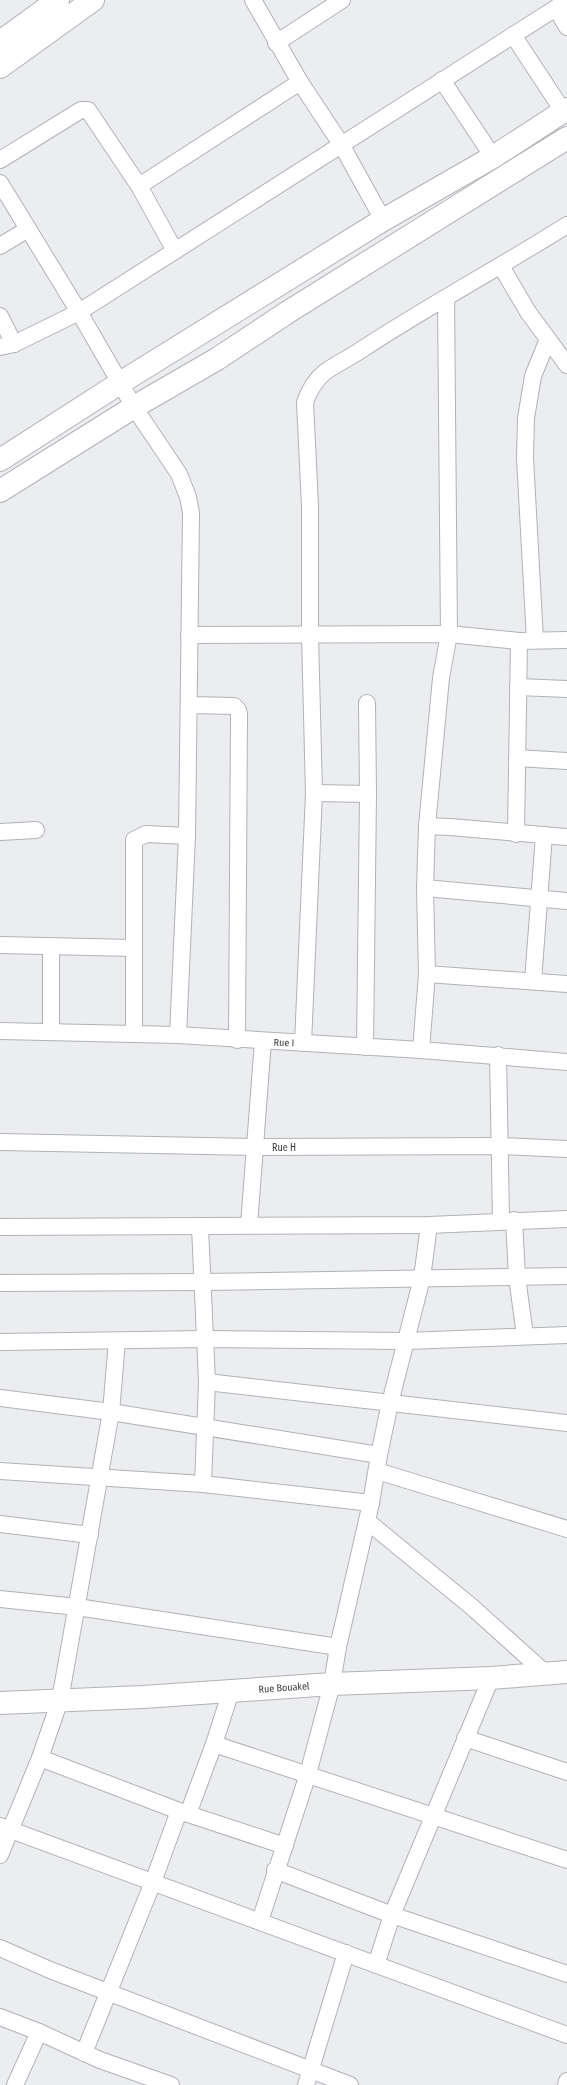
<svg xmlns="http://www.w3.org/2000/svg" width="567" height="2085" viewBox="0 0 567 2085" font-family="'Fira Sans Condensed',sans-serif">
  <rect width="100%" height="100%" fill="#ecedf1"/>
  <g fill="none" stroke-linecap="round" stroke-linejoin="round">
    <g stroke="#b1b2b6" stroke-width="18">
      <g id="street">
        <path d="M253,0l47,82 41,62 42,76"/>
        <path d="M556,8l11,19"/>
        <path d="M513,35l50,76"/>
        <path d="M276,43l66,-43"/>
        <path d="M442,80l51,77"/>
        <path d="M0,160l81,-50h7l51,76 36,65"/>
        <path d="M0,183l79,129 55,95 45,67 9,23 3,16 -4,323 -9,199"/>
        <path d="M139,186l161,-104"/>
        <path d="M0,246l28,-17"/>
        <path d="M501,266l27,46 39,53"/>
        <path d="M0,316l14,28"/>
        <path d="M0,347l14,-3 65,-32 488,-311"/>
        <path d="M189,635l260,-1 70,7 48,-1"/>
        <path d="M535,640l-10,-182 1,-40 7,-42 15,-37"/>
        <path d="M518,687l49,2"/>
        <path d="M189,705l45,1 4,4 1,4 -2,326"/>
        <path d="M517,758l50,3"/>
        <path d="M314,793l54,1"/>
        <path d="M427,826l23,1 117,10"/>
        <path d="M0,832l36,-2"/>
        <path d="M516,834l3,-193"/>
        <path d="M425,888l142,13"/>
        <path d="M0,945l134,3"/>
        <path d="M427,974l140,10"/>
        <path d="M533,981l11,-146"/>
        <path d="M0,1031l178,4 243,15 146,12"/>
        <path d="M51,1032v-86"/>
        <path d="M134,1033v-193l12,-6 41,2"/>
        <path d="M303,1043l11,-250 -4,-158v-129l-5,-104c4,-11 10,-22 20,-30 11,-8 24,-14 36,-22 67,-44 138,-82 206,-125"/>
        <path d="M365,1047l3,-253 -1,-91"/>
        <path d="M421,1050l6,-76 -2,-86 2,-62 14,-148 8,-44 -3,-336"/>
        <path d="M498,1055l3,166"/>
        <path d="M0,1142l256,5 244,-1 67,3"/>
        <path d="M514,1220l3,57 8,59"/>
        <path d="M249,1225l14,-184"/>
        <path d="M0,1227l429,-2 138,-6"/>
        <path d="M200,1227l7,155 -4,102"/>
        <path d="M0,1283l204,-1 363,-6"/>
        <path d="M0,1342l206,-3 200,2 161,-6"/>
        <path d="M207,1382l360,41"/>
        <path d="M0,1398l111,14 268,43"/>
        <path d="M0,1471l203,13 168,19"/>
        <path d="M377,1471l190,58"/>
        <path d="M367,1521l105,86 72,65"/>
        <path d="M0,1524l90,11"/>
        <path d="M0,1599l77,8 261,40"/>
        <path d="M465,1738l102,34"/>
        <path d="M214,1744l353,116"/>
        <path d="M40,1758l139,53 106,35"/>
        <path d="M188,1814l26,-70 17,-53"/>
        <path d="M0,1826l567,209"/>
        <path d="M0,1855l40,-97 20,-58 51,-288 6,-71"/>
        <path d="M275,1870l117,45 175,59"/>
        <path d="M260,1921l48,-147 24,-90 6,-37 33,-144 8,-48 11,-52 32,-125 7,-53"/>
        <path d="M0,1948l50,22 300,115"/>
        <path d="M376,1965l16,-50 99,-237"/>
        <path d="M0,2017l39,15 61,28 71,25"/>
        <path d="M84,2053l69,-171 26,-71"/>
        <path d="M15,2085l24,-53"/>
        <path d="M306,2085l40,-132"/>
        <path d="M566,2085l1,-4"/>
      </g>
    </g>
    <g stroke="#b1b2b6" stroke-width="24">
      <g id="secondary">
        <path d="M0,460l120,-77 263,-163 110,-63 74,-48"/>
        <path d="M0,491l134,-84 83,-48 71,-47 279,-174"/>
        <path d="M0,1703l143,-6 189,-13 159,-6 76,-6"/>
      </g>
    </g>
    <g stroke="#b1b2b6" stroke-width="24">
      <g id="highway">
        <path d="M0,42l58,-42"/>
        <path d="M0,67l93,-67"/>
      </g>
    </g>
    <use href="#street" stroke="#fff" stroke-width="16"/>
    <use href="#secondary" stroke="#fff" stroke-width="22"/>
    <use href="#highway" stroke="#fff" stroke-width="22"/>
  </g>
  <g text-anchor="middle" stroke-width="4" stroke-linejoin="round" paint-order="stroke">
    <g font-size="10" fill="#3a3b3d" stroke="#fff">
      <text transform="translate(284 1042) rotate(2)" y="4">Rue I</text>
      <text x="284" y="1151">Rue H</text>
      <text transform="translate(284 1687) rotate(-4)" y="4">Rue Bouakel</text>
    </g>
  </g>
</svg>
